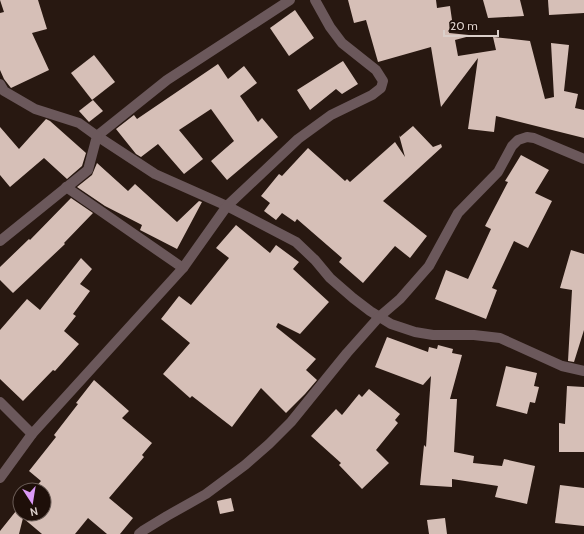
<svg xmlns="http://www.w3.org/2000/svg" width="584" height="534" viewBox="0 0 584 534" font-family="Cabin,sans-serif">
  <rect width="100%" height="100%" fill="#281811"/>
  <g fill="#d6bfb7">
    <path d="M0,0h38l9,29 -15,4 17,37 -38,18 -7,-9 -4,-9v-57l4,-1z"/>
    <path d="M348,0h88l1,8 13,-2 2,14 -2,1 -1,12 20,2 1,1 -15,4 3,16 38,-6 -3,-13 37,4 15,58 9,-2 -3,-54 18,2 -5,46 14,3 -3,14 9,2v28l-88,-22 -2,16 -26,-3 10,-71 -37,49 -10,-60 -53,15 -12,-42 -12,3z"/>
    <path d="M483,0h37l4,16 -36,2z"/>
    <path d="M548,0h36v13l-35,2z"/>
    <path d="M295,10l19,28 -25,18 -19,-28z"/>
    <path d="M94,55l21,27 -23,18 -21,-27z"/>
    <path d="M343,61l15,23 -16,10 -6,-5 -26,21 -13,-20z"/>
    <path d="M218,64l10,15 16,-13 13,17 -17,13 18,26 4,-4 16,19 -51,43 -16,-19 23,-20 -23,-32 -32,21 24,29 -19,15 -26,-30 -17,13 -5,-3 -20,-25 18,-14 3,4z"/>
    <path d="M93,100l10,11 -14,11 -10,-11z"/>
    <path d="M46,119l4,2 36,32 -4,13 -15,13 -23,-21 -34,29 -10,-12v-48l19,22z"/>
    <path d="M413,126l20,21 8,-3 1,3 -59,54 44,35 -17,22 -15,-12 -32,37 -24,-21 3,-4 -45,-39 -2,3 -13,-9 -6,7 -12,-9 6,-8 -9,-7 18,-22 3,2 26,-28 37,33 2,-2 3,3 45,-40 10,15 -6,-22 1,2z"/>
    <path d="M521,155l28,15 -14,23 17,8 -24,47 -14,-7 -22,47 5,2 -11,29 -51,-20 11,-29 22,9 23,-50 -6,-3 23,-44 -3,-1z"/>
    <path d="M97,163l31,28 7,-7 42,38 22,-21 3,1 -25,47 -37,-19 2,-5 -37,-19 -28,-19 15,-12z"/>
    <path d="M71,198l22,15 -29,30 1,1 -52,49 -13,-13v-13l29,-28 1,1z"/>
    <path d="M236,225l34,28 6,-8 23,17 -6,7 36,33 -29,32 -22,-11 -2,4 40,32 -10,11 11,10 -12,14 -19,19 -25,-25 -29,39 -40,-31 -2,2 -27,-24 27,-31 -29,-24 18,-23 12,9 38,-47 -13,-10z"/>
    <path d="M571,250l13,4v76l-10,32 -6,-1 4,-71 -12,-2z"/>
    <path d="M81,258l11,11 -12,15 10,7 -17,23 3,2 -12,15 15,13 -24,27 -2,-1 -30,31 -23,-22v-49l27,-31 13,11z"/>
    <path d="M387,337l41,15 1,-5 8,2 1,-4 15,4 -1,4 10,2 -12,44h7l-3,53 20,4 -1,7 29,3 2,-7 31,7 -8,38 -32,-7 3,-11 -46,-7v8l-32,-2 4,-40 2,2 5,-71 -8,9 -48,-18z"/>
    <path d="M506,366l31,7 -3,13 5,1 -4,16 -5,-1 -3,12 -31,-8z"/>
    <path d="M94,380l35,31 -7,7 30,25 -10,12 2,2 -35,41 24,20 -13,16h-13l-19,-16 -13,16h-33l-19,-16 -4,16h-19v-3l20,-25v8h24v-24h-11l8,-9 -12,-10 27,-34 -2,-2 24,-31 -2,-1z"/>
    <path d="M567,386l17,1v65h-25v-29l6,1z"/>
    <path d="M369,389l31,25 -5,6 3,3 -22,27 13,13 -27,26 -23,-24 2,-2 -30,-27 25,-27 6,6 17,-21 3,3z"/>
    <path d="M560,485l24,3v38l-29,-3z"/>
    <path d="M231,498l3,13 -14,3 -3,-13z"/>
    <path d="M445,518l2,16h-18l-2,-14z"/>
  </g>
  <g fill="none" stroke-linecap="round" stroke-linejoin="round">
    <g stroke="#6b585b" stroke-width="10">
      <path d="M290,0l-123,80 -70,56 58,38 72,32 69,36 19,18 15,18 23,20 17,13 21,13 24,8 18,3h41l26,3 62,28 22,5"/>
      <path d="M0,84l4,7 31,18 44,14 18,13 -9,34 -88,71"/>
      <path d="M66,187l117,81"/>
      <path d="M0,402l32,32"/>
      <path d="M0,478l32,-44 151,-166 44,-62 71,-67 33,-24 41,-20 9,-7 2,-7 -7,-11 -34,-27 -12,-16 -15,-27"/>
      <path d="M139,534l5,-4 23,-14 39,-22 39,-29 24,-21 22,-22 56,-69 32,-36 21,-18 29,-33 29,-53 40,-41 14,-26 6,-6 9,-3 7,1 50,21"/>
    </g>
  </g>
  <g transform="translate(32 502) rotate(168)"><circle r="19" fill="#1e0f09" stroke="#6a5c56"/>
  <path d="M0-3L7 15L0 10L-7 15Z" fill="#db99f6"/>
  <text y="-6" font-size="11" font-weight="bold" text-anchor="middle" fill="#dbcfca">N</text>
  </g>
  <path d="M444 30v6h54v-6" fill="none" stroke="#dbcfca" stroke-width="2"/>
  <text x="450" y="30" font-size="12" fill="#dbcfca" stroke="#1e0f09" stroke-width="3" paint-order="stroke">20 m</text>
</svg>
